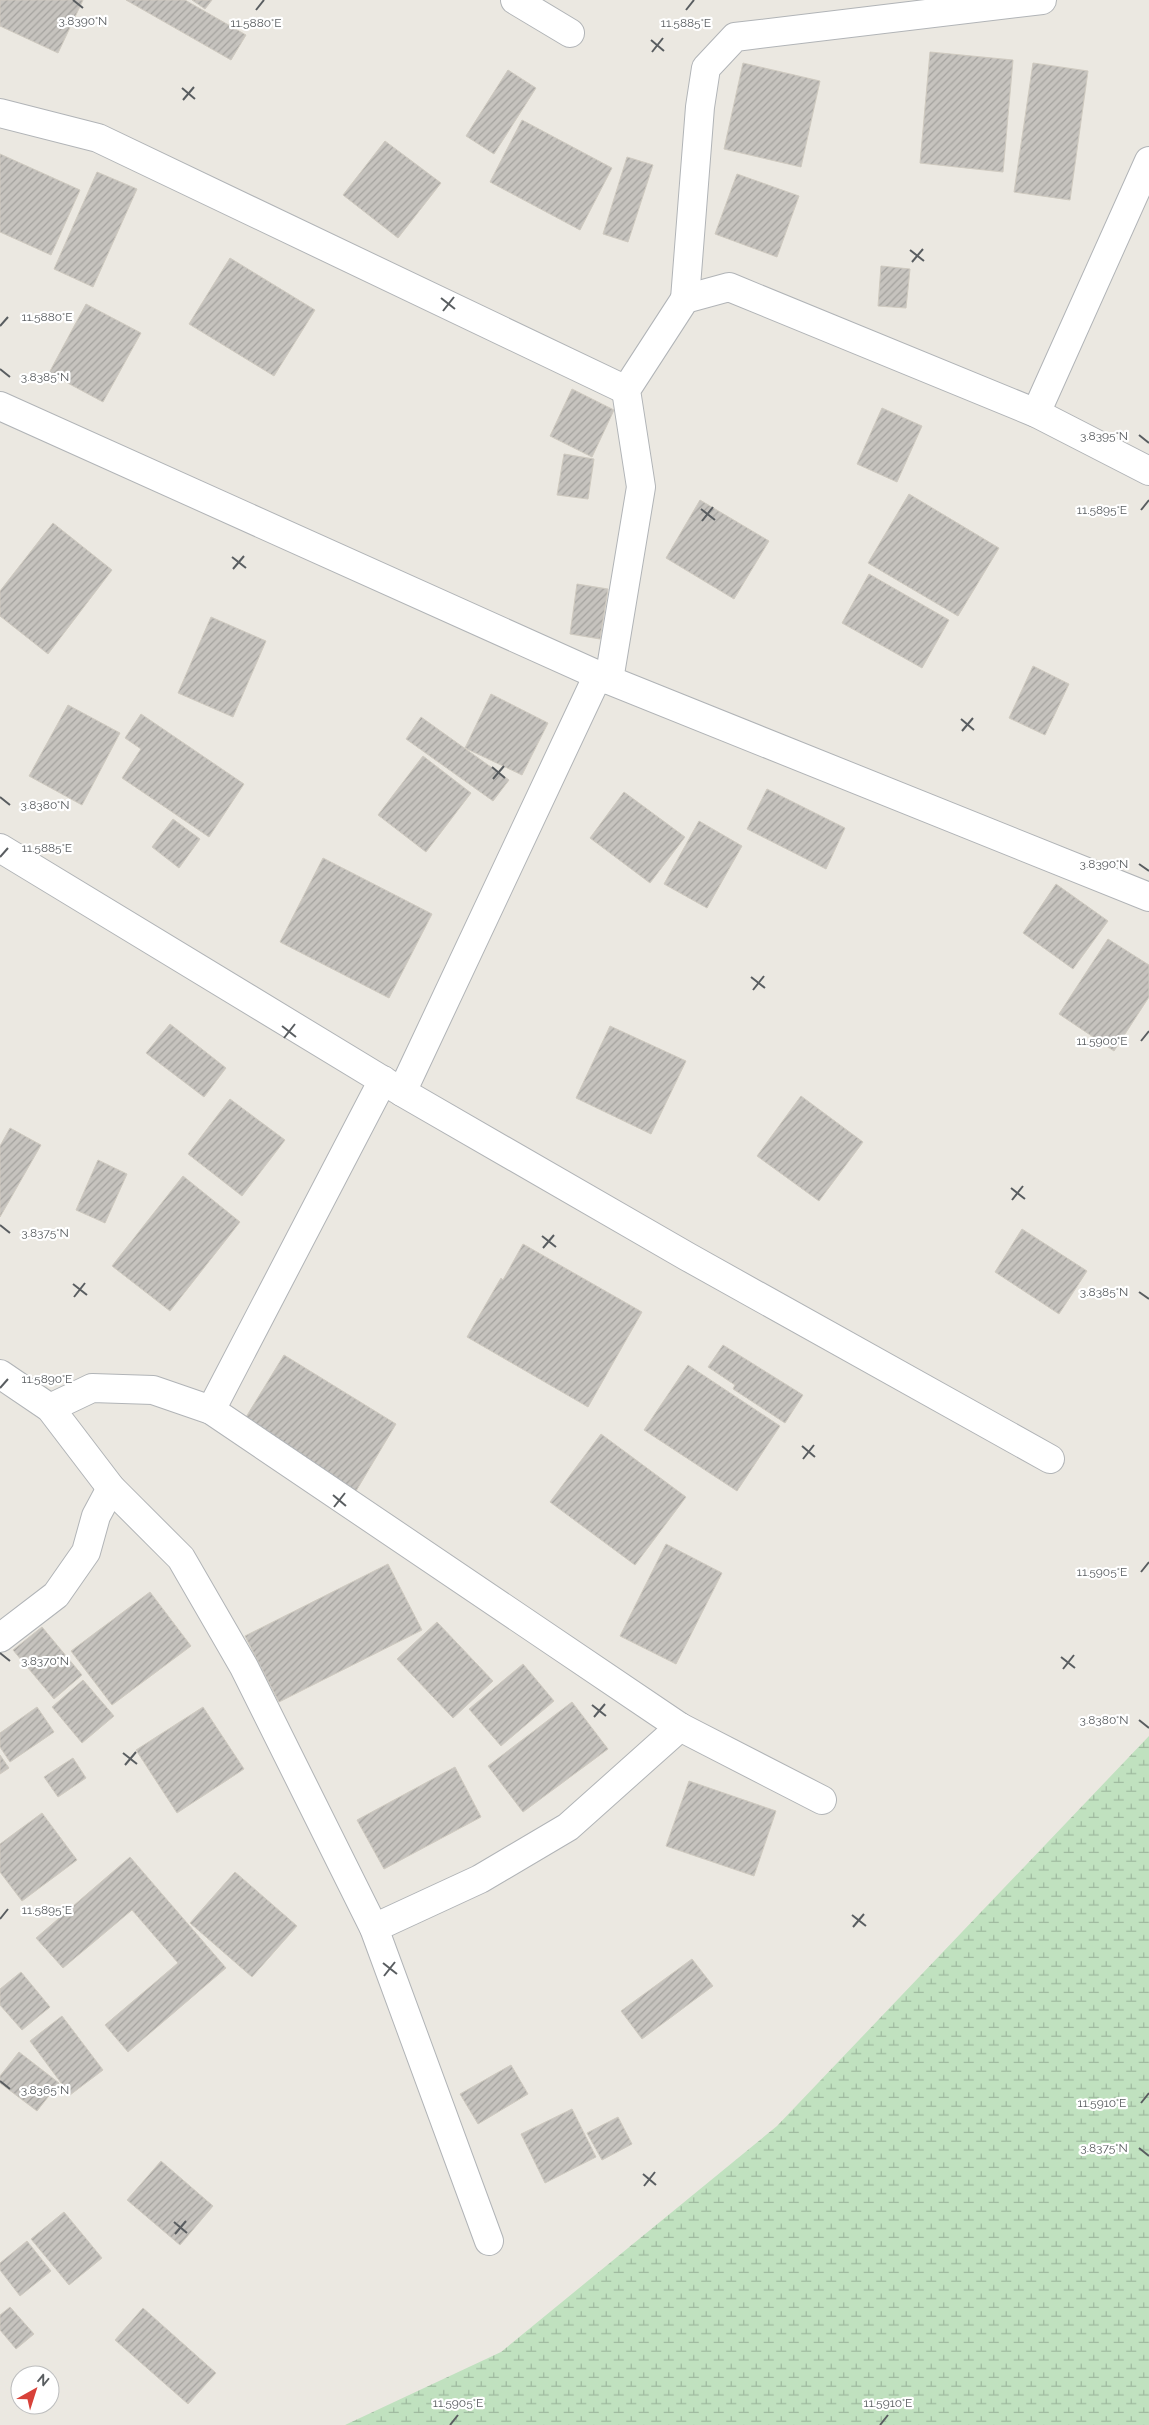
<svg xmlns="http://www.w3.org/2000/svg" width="1149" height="2425" viewBox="0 0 1149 2425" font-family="Raleway,sans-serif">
  <defs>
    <pattern id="wetland-marsh" width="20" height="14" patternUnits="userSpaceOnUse" patternTransform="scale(1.25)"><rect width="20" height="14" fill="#c0e1bf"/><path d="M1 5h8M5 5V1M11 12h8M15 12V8" fill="none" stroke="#9fba9f"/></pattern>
    <pattern id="building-hatch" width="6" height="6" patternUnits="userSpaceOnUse" patternTransform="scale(1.25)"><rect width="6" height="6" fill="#c6c3be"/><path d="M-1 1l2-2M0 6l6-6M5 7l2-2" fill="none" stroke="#a4a29e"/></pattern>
  </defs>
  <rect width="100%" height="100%" fill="#ebe8e1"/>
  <path fill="url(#wetland-marsh)" d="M1149,1736v689h-804l156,-73 276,-226z"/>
  <g fill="url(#building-hatch)" stroke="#cfcac0">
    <path d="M0,0h83l-25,53 -58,-27z"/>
    <path d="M126,0h59l61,35 -15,25z"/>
    <path d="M192,0h20l-7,9z"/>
    <path d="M930,52l83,8 -10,112 -83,-9z"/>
    <path d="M743,63l77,18 -19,86 -77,-18z"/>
    <path d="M1033,63l55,8 -18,129 -56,-8z"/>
    <path d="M508,70l28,18 -42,66 -28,-18z"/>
    <path d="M522,120l90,48 -32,62 -90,-48z"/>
    <path d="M385,141l56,42 -43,55 -55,-43z"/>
    <path d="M0,154l80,36 -29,65 -51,-23z"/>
    <path d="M627,157l26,8 -25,77 -25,-8z"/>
    <path d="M97,172l40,17 -44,98 -39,-18z"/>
    <path d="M737,174l62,22 -22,61 -62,-23z"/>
    <path d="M230,258l85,52 -41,66 -85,-52z"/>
    <path d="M881,266l29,3 -4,39 -28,-2z"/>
    <path d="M86,304l55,29 -38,69 -54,-29z"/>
    <path d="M572,389l42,21 -22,47 -42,-21z"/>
    <path d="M882,408l40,18 -25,56 -40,-18z"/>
    <path d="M564,454l30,5 -6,40 -31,-4z"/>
    <path d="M909,494l90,54 -41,68 -90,-53z"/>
    <path d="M700,500l69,41 -35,58 -68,-41z"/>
    <path d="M53,523l59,47 -64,84 -48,-38v-25z"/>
    <path d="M869,574l80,46 -27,48 -80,-45z"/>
    <path d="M577,584l31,5 -8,50 -30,-5z"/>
    <path d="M211,617l55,24 -33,76 -55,-24z"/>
    <path d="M1033,666l36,18 -24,51 -36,-17z"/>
    <path d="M491,694l57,29 -26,52 -57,-27z"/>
    <path d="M68,705l52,28 -38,72 -53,-29z"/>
    <path d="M141,714l103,70 -35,53 -87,-59 19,-29 -16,-11z"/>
    <path d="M421,717l88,63 -16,21 -87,-62z"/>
    <path d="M423,756l48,37 -45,59 -48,-37z"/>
    <path d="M767,789l78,39 -19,41 -79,-40z"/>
    <path d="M624,792l61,45 -35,46 -60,-45z"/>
    <path d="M173,819l27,20 -21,29 -27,-21z"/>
    <path d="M699,821l43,25 -35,62 -43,-24z"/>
    <path d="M323,858l109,56 -43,84 -109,-56z"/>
    <path d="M1056,884l52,37 -35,48 -50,-36z"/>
    <path d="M1108,939l41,26v32l-35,54 -55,-37z"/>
    <path d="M170,1024l56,44 -22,29 -58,-44z"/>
    <path d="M610,1026l76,35 -35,73 -75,-36z"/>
    <path d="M801,1096l62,46 -44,59 -62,-45z"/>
    <path d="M230,1099l55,41 -43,56 -54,-42z"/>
    <path d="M10,1128l31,17 -41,72v-71z"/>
    <path d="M98,1160l29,14 -22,49 -29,-13z"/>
    <path d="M183,1176l57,46 -70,89 -58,-45z"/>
    <path d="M1022,1229l65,42 -28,43 -64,-42z"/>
    <path d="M523,1244l119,68 -54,95 -121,-70 34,-59 2,2z"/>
    <path d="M723,1345l80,50 -18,28 -52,-34 2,-4 -27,-18z"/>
    <path d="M284,1355l112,69 -40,67 -113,-69z"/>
    <path d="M688,1365l92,61 -43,65 -93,-61z"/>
    <path d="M601,1434l85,63 -51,68 -85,-63z"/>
    <path d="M666,1544l56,29 -46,91 -56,-28z"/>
    <path d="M388,1564l34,66 -143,72 -34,-66z"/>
    <path d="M150,1592l41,54 -79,59 -41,-54z"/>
    <path d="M437,1622l56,59 -40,37 -56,-59z"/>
    <path d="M42,1627l40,48 -28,24 -41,-49z"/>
    <path d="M523,1664l31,37 -53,45 -32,-37z"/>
    <path d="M83,1680l31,36 -32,27 -30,-36z"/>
    <path d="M572,1702l36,47 -85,63 -35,-46z"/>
    <path d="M37,1707l17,25 -44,30 -10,-15v-14z"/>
    <path d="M203,1707l41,62 -67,44 -41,-63z"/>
    <path d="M0,1755l9,13 -9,6z"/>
    <path d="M73,1758l13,20 -28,19 -14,-20z"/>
    <path d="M455,1767l26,50 -97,52 -27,-49z"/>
    <path d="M689,1781l87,30 -22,65 -88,-30z"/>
    <path d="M42,1813l35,47 -55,41 -22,-29v-28z"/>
    <path d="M130,1857l96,111 -98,84 -23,-27 73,-62 -46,-53 -69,58 -27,-30z"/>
    <path d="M235,1872l62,54 -45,51 -62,-54z"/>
    <path d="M692,1959l21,27 -71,53 -21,-28z"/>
    <path d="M21,1972l29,35 -28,23 -22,-25v-16z"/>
    <path d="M62,2016l41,54 -33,25 -40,-54z"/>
    <path d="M19,2052l40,31 -22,28 -37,-28v-7z"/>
    <path d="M511,2065l17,29 -50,30 -18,-30z"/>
    <path d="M572,2109l24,48 -51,26 -24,-49z"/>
    <path d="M618,2117l14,27 -30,16 -15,-27z"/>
    <path d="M161,2161l52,45 -33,39 -53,-45z"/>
    <path d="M64,2212l38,46 -33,27 -38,-46z"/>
    <path d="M27,2241l24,30 -31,25 -20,-26v-7z"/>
    <path d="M10,2307l24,27 -18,15 -16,-19v-15z"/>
    <path d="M143,2308l73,65 -28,31 -73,-64z"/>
  </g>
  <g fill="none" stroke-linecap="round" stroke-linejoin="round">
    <g stroke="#b1b4b7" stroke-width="30">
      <g id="minor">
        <path d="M515,0l55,33"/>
        <path d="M0,113l98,25 528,252"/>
        <path d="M685,299l15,-192 6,-39 29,-31 307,-37"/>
        <path d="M0,406l609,274 540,217"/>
        <path d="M1036,413l113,-252"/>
        <path d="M609,680l32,-193 -15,-97 59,-91 44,-12 307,126 113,58"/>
        <path d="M0,848l402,244 286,165 362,202"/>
        <path d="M402,1092l196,-417"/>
        <path d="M0,1374l50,34 61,80 70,70 63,109 130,261 115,313"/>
        <path d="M50,1408l42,-20 61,2 58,20 469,317 142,73"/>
        <path d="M211,1410l172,-330"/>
        <path d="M0,1638l56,-43 30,-43 10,-36 15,-28"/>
        <path d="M374,1928l106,-49 88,-52 112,-100"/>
      </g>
    </g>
    <use href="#minor" stroke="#fff" stroke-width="28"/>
  </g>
  <path fill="none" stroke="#595d60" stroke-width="2" d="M73,0l10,8M256,10l8,-10M686,10l8,-10M651,40l13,11M652,52l11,-14M182,88l13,11M183,100l11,-13M910,250l14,11M912,262l11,-13M441,298l14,11M443,311l11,-14M0,326l8,-9M0,369l10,8M1139,435l10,8M701,509l14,11M1141,510l8,-10M702,521l11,-14M232,557l14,11M233,569l11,-13M961,719l13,11M962,731l11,-13M492,767l13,11M493,779l11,-13M0,797l10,8M0,857l8,-9M1139,864l10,7M751,977l14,11M753,990l11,-14M282,1026l14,11M284,1038l11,-14M1141,1041l8,-10M1011,1188l14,11M1012,1200l11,-14M0,1225l10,8M542,1236l14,11M543,1248l11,-13M73,1284l14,11M1139,1292l10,7M74,1297l11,-14M0,1388l8,-9M802,1446l13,11M803,1459l11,-14M333,1495l13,11M334,1507l11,-14M1141,1572l8,-10M0,1653l10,8M1061,1657l14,11M1063,1669l11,-14M592,1705l14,11M594,1717l11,-13M1139,1720l10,8M123,1753l14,11M125,1765l11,-13M852,1915l14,11M0,1919l8,-10M853,1927l11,-13M383,1963l14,11M384,1976l11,-14M0,2081l10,8M1141,2103l8,-10M1139,2148l10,8M643,2174l13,11M644,2186l11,-14M174,2222l13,11M175,2234l11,-13M450,2425l8,-10M880,2425l8,-10"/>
  <g font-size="12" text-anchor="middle" fill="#595d60" stroke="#fff" stroke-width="4.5" stroke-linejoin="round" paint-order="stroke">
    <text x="83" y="25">3.8390°N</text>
    <text x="256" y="27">11.5880°E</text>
    <text x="686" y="27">11.5885°E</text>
    <text x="47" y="321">11.5880°E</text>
    <text x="45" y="381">3.8385°N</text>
    <text x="1104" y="440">3.8395°N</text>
    <text x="1102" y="514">11.5895°E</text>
    <text x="45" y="809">3.8380°N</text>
    <text x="47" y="852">11.5885°E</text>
    <text x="1104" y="868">3.8390°N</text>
    <text x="1102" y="1045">11.5900°E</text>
    <text x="45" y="1237">3.8375°N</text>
    <text x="1104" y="1296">3.8385°N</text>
    <text x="47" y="1383">11.5890°E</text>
    <text x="1102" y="1576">11.5905°E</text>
    <text x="45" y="1665">3.8370°N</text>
    <text x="1104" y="1724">3.8380°N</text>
    <text x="47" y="1914">11.5895°E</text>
    <text x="45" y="2094">3.8365°N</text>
    <text x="1102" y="2107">11.5910°E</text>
    <text x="1104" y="2152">3.8375°N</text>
    <text x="458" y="2407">11.5905°E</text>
    <text x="888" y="2407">11.5910°E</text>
  </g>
  <g transform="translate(35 2390) rotate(39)"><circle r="24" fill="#ffffff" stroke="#bdbebf"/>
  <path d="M0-4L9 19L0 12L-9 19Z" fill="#d84139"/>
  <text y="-8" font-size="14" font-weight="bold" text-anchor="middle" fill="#595d60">N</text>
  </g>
</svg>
